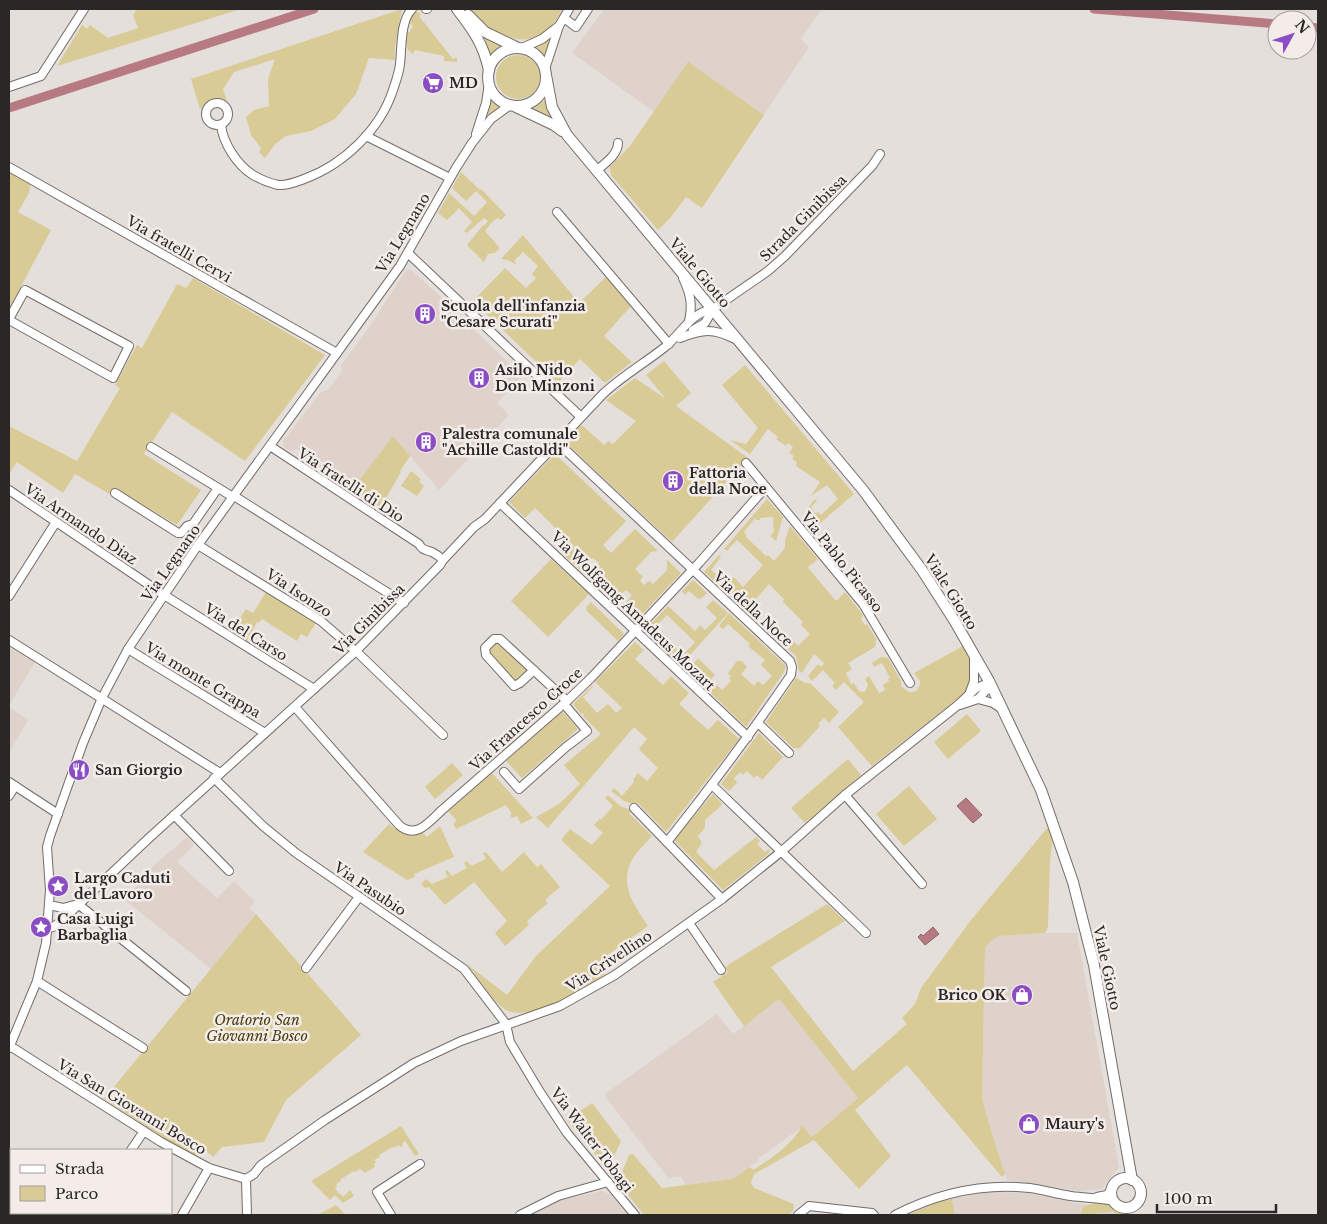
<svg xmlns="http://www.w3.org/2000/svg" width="1327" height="1224" viewBox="0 0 1327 1224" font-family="'Libre Baskerville',serif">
  <rect width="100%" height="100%" fill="#e5dfdc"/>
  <g fill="#ded2ca">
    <path d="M604,9h218l-21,30 8,8 -45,68 -76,-52 -34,49 -82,-59z"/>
    <path d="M410,269l32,29 1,8 5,-2 74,72 -25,27 12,12 -70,75 -46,-54 -42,55 -45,-29 -2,-8 -7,-5 -7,2 -6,-4 -1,-6 38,-49 7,-2 14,-19 -1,-6 29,-39 36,-56z"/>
    <path d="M9,643l27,17 -27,46z"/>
    <path d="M9,707l19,13 -19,33z"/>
    <path d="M187,837l7,8 -17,17 40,36 17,-17 21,21 -6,6 7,6 -45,55 -86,-69 27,-33z"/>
    <path d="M1045,933h32l42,234 -17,22 -23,2 -72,-11 -18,-56 -7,-26 3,-150 6,-7 7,-5z"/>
    <path d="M779,999l79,99 -46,39 -10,-10 -43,31 -1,3 -25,18 -47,6 -5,-8h-8l-4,2 -62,-80 -2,-5 112,-80 16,20z"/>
    <path d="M602,1191l10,4 17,20h-97l26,-14z"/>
    <path d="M989,1192l39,1 57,12 11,-2 10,1 20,11h-171l-3,-16z"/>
  </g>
  <g fill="#d8cb95">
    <path d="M137,9h104l-184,57 25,-41 5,4 3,-4 18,13 30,-10 -5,-13z"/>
    <path d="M402,9l-7,38v13l-26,-2 -13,36 -21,25 -24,12 -25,5 -11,8 -10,14 -6,-6 2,-4 -10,-13 -5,-18 8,-7 15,-4 -1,-27 7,-20 -41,13 -11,17 5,15c-12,-6 -19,-2 -28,5l-9,-30z"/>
    <path d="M469,9h93c-21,48 -65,32 -93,0z"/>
    <path d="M416,11l5,3 -2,2 34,43 4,-2v5l-13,-1v-5l-29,-6 -2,4 -5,-4 -2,-7 1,-11h3l3,-7 -3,-1 2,-9z"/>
    <path d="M484,36l21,10v2l-15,10z"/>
    <path d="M548,39l1,1 -3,15 -2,1 -9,-9z"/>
    <circle cx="518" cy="77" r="22"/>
    <path d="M688,62l76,53 -62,93 -16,-11 -15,20 -13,13 -47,-55 -1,-8 20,-21z"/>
    <path d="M490,98h2l8,9 -11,9 -2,-2z"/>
    <path d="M546,99l5,16 -1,2 -17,-8z"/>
    <path d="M9,172l21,12 -1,9 -11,19 33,18 -42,79z"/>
    <path d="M461,172l19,18 1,-1 25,26 -5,5 -3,-2 -6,4 -7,9 14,16v2l-4,4 -7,1 -4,8 -17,-17 16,-20 1,1 4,-5 -4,-3 -17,15 -3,-2 8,-9 -13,-14 -12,12 -9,-7 11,-20 25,23 13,-14 -11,-11 -10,10 -14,-13z"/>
    <path d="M523,235l56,68 28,-27 25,29 -28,31 28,26 -27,21 -25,-24 -22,24 -85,-82 32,-33 21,20 10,-10 -4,-4 6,-8 -15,-14 -9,9 2,2 -1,1 -7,-4 -7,-1z"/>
    <path d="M193,278l132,77 -80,106 -73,-49 -28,42 57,36 -24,35 -59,-35 -5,6 -38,-22 -12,19 -46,-31 -8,12v-48l68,35 43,-73 -5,-3 22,-40 5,3 35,-64 9,4z"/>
    <path d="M664,361l27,32 -15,13 72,52 -76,84 -108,-101 16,-15h3l21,19 4,-4 5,3 23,-23 -30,-21 29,-22 31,21 -20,-24z"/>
    <path d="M745,365l109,129 -43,37 -8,-11c3,-8 5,-14 12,-21l2,2 -6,6 5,7 2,-2 3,3 17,-16 -11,-14 -16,11 9,-14 -24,-16 1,-4 -5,-3 2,-3 -5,-3 4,-6 -5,-4 -2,3 -10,-7 2,-2 -10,-8 -18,25 -20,-14 16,4 12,-16 -36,-43z"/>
    <path d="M393,436l17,20 -10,15 1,1 -22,38 -28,-19z"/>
    <path d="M555,454l71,67 -23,24 8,8 24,-24 23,22 -7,1 -16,17 8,8 -3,4 4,4 5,-4 4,3 14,-14v-10l14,13 -46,49 -14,-13 11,-14 -6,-5 -13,11 -25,-24 11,-14 -6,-5 -13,12 -15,-14 9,-10 -39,-38 -10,10 -16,-16z"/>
    <path d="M411,471l10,8 -2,3 5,4 -7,10 -16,-10z"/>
    <path d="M767,499l16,18 -7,24 -6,-5 4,-4 -1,-15 -13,1v2h-4l-1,-2 -11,14 3,4 -1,1 20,19 2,-1 6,6 11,-13v-8l5,-14 28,33 -10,8 1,2 27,32 9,-9 18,23 -2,4 4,6 2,-1 10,16 -2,1 1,3 -1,3 -27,16 4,6 -6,4 5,11 3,-1 5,8 6,1 3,-7 -3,-6 4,-3 10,17 6,-3 -2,-5 6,-4 -1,-2 2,-1 -8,-15 -8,4 -2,-4 9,-6 7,1 13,23v5l8,6c8,1 11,-4 11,-11l-6,-8 49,-27c10,19 15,27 2,47l-93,73 -34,-39 26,-25 -20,-20 -8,8 -4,-4 3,-3 -12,-13 -11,11 -4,-5 10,-12 3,3 3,-4 -10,-9 -12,19 -3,-2 -3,-15 -8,-7 6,-7 4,4 12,-12 -9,-9 2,-3 -20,-20 1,-3 -15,-15 -23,26 -42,-38 15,-17 2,2 -10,13 9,8 4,-4 7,6 3,-3 9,10 20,-22 -26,-25 -10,11 -3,-2z"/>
    <path d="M551,559l38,35 -41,43 -37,-36z"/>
    <path d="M693,580l14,13 -5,5 -4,1 -9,-8 -4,4 -3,-4z"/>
    <path d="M266,592l50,31 -9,14 -6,-3 -4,7 -35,-22 -3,4 -2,-1 -10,19 -16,-9 15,-23 7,4z"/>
    <path d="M713,600l15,13 -48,53 -15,-14 7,-7 11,10 12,-13 -28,-27 -13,13 11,10 -6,8 -15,-15 24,-25 27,25 5,-6 5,5 12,-12 -11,-11z"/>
    <path d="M591,602l33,32 -6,7 -32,-31 1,-1 -1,-2z"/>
    <path d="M729,613l57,53 -2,6 -38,55 -58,-56 10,-13 17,17 -4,4 11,11 9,-9 -2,-3 2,-2 -3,-3 9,-12h5l5,6 -6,7 13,12 4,-5 5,4 9,-9 -11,-11 4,-5 -17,-14 2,-2 -22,-20 -5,5 -4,-3z"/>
    <path d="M497,641l30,26 1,5 -5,6 -8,3 -27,-29 1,-5z"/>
    <path d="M635,642l9,8 -9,9 28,26 8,-9 18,17 -10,11 29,26 10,-10 21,19 -73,93 -28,-29 -3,2 -11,-4 -13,-10 3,-3 8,8 12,-14 -1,-2 5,-7 9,8 11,-13 -19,-19 8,-10 -13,-12 -86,101 -12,-11 23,-13 21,-20 -16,-19 37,-31 -18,-18 1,-1 -1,-2 -2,1 -8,-10 19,-18 1,1 -10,10 14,16 11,-9 8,9 6,-5 -27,-26z"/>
    <path d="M796,678l9,5h5l29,29 -10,11 -5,-5 -6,6 2,2 -20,22h-7l-27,-26z"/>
    <path d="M562,711l16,18 -56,49 -16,-17z"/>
    <path d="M967,714l14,17 -33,28 -14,-17z"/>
    <path d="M759,733l24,24 -21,23 -5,-5 -3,3 -7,-7 -4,4 -3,-3 -6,6 3,5 -8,8 -8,-7z"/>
    <path d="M848,759l13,16 -56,48 -14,-15z"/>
    <path d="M452,763l11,12 -28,24 -10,-12z"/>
    <path d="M492,773l41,45 -12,6 -4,-8 -5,2 -2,-3 2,-1 -6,-9 -50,24 -3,-6 4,-2 -9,-10z"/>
    <path d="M909,786l28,33 -33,27 -28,-32z"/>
    <path d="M713,794l9,10 -1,2 -16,14v8l-7,8 4,7 -6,9 18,18 42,-33 4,4 -3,3 8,8 4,-3 1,2 -3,4 -44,35 -49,-50z"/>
    <path d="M608,795l12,11 12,4 -3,3 23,23c-7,8 -18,18 -22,28 -10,24 6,43 18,62l-50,36 7,12c-20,15 -79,52 -102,34 -14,-11 -24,-29 -35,-43l39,30 29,-39 74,-70 -49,-46 9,-11 22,16 11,-12 -9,-8 6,-7 1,2 12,-14 -8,-8z"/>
    <path d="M389,824l6,5 1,-1c8,7 17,9 26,4l5,5 13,-11 14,31 -40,17 1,3 -8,3 -44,-28z"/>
    <path d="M1048,827l5,10 -3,24 -2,66 -3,6 -47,3 -7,5 -6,7 -3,150 7,26 16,50 -3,3 -95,-112 -52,45 36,46 -32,33 -45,-49 -60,34 -3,8 3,6 40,16 -1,7 -5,4h-144l-26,-33 11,-27 4,-1 29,34 71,-9 17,-12 3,3c18,-12 38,-24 49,-44l10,11 46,-39 -79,-99 -35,27 -31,-44 15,-10 -3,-4 6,-5 96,-59 18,17 -74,46 82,104 54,-47 -5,-6 13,-14 6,-16 50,-68z"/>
    <path d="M486,852l16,20 22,-20 13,15 4,-3 19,23 -15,13 3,3 -21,18 2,4 -24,21 -10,-13 12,-12 -33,-39 -29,23 -16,-18 -4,1 -4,-4 5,-5 6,5 16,-7 -3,-6 2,-1 5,6 15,-8 -3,-5 3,-2 4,5 15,-7 -3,-6z"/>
    <path d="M256,914l105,121 -75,65 -22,42 -42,5 -9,10 -9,-8 -8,6 -20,-9 -72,-47z"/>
    <path d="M592,1103l29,38 -11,24 -4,3 -39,-48z"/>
    <path d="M401,1126l18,28 -4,2 -10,-15 -3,2 1,3 -3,1 -1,-2 -6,3 -1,-1 -13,8 1,2 -6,3 2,2 -2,2 1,3 -10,6 -5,-4 -5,3 -1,-1 -13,8v2l-5,3 1,2 -2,2 4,6h2l2,3 7,-7 4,6 -11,7 -8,-8 -5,5 -19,-19z"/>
    <path d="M952,1199l3,16h-47l29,-13z"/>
    <path d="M1096,1203l10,1 20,11h-11l-1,-4 -33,4 2,-8z"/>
    <path d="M336,1205l10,10h-29z"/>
  </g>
  <g fill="#b77982" stroke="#8d6167">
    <path d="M966,798l16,17 -9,8 -16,-17z"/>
    <path d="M933,927l6,7 -14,11 -7,-8 3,-3 2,2z"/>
  </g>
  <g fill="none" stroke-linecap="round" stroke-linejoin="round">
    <g stroke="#b77982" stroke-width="9">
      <path d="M1094,9l183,15"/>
      <path d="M1307,27l11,1"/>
      <path d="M9,108l305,-99"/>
    </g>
    <g stroke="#726c69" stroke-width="10">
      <g id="minor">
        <path d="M426,9h1"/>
        <path d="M564,18l12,9 12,-18"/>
        <path d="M522,48l20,-9 17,-13"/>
        <path d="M545,69l14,-43 10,-17"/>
        <path d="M9,87l32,-11 43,-67"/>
        <circle cx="217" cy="114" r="11"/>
        <path d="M221,125c2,18 16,40 32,50 7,4 16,8 25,10 9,1 18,-3 26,-6 39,-14 76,-49 89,-89 3,-9 6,-17 7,-26 2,-16 0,-43 12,-55"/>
        <path d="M476,134l10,-31 3,-20"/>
        <path d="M366,136l84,42"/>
        <path d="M9,167l328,186"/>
        <path d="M596,171c8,-7 22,-16 22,-28"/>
        <path d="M557,212l112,132"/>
        <path d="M408,253l173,164"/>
        <path d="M683,278c7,15 10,26 6,43"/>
        <path d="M9,319l16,-29 104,56 -16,32 -104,-58"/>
        <path d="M693,330l12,-7 8,-14"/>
        <path d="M680,338c23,-9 33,-10 55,1"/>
        <path d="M558,443l232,218 2,6 -1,8c-39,57 -81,113 -124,167"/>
        <path d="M270,446l149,98c3,6 7,6 13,8 4,2 8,5 11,8"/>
        <path d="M151,447l82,50"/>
        <path d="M746,463l117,141 47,79"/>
        <path d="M9,490l155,105 150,94"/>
        <path d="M115,493l63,40h3l6,-7 6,-2 25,-36"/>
        <path d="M234,496l170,107"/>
        <path d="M500,503l248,234"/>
        <path d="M198,545l123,76 38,33 84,81"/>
        <path d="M9,596l47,-74"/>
        <path d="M9,640l211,133"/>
        <path d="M128,649l137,84"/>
        <path d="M534,670l-14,13 -6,3 -28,-31 -1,-7 9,-9h6l67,62"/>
        <path d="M970,692l4,-11v-24"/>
        <path d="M978,699l15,4 9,6"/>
        <path d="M960,705l18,-6 13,-14"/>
        <path d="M295,707l104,118c17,15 30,-3 43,-15l125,-109 24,-23 108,-115 67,-76"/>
        <path d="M758,723l31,30"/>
        <path d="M504,772l15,17 47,-42 21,-16 -23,-27"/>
        <path d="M214,778l49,48 33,27 168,116 42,55 4,18 30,50 27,41 68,82"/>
        <path d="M9,782l49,32"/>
        <path d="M712,785l154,148"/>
        <path d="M845,795l77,89"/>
        <path d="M9,796l6,-10"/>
        <path d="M634,808l88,91"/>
        <path d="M174,815l55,56"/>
        <path d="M78,904l108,87"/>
        <path d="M49,905l14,3 15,-4"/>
        <path d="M689,923l32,47"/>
        <path d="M48,928l5,-1 7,-5 89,-84 207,-187 84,-86 3,-5 31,-33 11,-8 118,-125c19,-18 42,-31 62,-47 17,-14 25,-34 48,-38l55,-38 17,-15 87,-90 8,-12"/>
        <path d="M306,968l53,-71"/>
        <path d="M37,981l106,67"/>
        <path d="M10,1046l151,96 48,26 37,11"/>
        <path d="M9,1048l28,-67 9,-38 4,-53 -3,-43 3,-11 33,-93 19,-45 26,-49 70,-104 202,-279 56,-98 16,-25 19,-24 19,-14"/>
        <path d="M131,1150l13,-19"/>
        <path d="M1097,1197l10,-2 5,-6"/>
        <path d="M182,1215l27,-47"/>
        <path d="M247,1215l-1,-36 8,-5 7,-9 64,-45 89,-57 47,-22 99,-35 55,-31 107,-76 60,-48 63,-56 113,-90 18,-17 8,-3h7"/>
        <path d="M391,1215l-14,-23 43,-28"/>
        <path d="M520,1215l38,-19 50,-14"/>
        <path d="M798,1215l11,-9 63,7 2,2"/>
        <path d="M895,1215c41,-21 88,-32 135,-27 14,2 27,6 41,8 14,2 29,2 43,5"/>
      </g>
    </g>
    <g stroke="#726c69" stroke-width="12">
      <g id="major">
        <path d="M457,9c16,21 26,34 32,61"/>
        <path d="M468,15l17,17 31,15"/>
        <circle cx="517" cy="77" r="29"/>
        <path d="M546,75l6,32 15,28 296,355 59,80 32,50 35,61 52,109 32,92 21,83 38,215"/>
        <path d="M516,107l38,18 8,6"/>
        <circle cx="1126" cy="1193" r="15"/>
      </g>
    </g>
    <use href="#minor" stroke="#fff" stroke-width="8"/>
    <use href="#major" stroke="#fff" stroke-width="10"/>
  </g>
  <defs>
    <g id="supermarket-disc" transform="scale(1.125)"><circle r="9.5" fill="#8a4dc3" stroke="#f3ece9"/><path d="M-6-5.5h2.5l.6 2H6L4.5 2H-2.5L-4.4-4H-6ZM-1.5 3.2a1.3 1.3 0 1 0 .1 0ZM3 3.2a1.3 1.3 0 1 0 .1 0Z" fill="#fff"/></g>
    <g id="building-disc" transform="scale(1.125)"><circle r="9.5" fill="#8a4dc3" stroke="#f3ece9"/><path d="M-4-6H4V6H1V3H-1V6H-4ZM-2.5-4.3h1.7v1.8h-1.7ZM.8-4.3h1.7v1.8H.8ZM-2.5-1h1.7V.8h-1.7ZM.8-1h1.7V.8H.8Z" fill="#fff"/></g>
    <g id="restaurant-disc" transform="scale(1.125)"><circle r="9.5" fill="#8a4dc3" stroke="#f3ece9"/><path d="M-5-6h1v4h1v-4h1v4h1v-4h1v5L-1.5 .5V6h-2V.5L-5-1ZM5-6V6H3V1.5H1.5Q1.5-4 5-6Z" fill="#fff"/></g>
    <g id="sight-disc" transform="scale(1.125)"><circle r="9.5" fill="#8a4dc3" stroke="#f3ece9"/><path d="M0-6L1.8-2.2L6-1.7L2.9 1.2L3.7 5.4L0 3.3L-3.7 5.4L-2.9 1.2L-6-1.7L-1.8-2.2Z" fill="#fff"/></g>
    <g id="shop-disc" transform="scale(1.125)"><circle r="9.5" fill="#8a4dc3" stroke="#f3ece9"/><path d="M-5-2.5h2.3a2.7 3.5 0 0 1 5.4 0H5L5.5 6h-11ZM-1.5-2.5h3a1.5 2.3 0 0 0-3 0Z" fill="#fff"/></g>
  </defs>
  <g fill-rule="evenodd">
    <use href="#supermarket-disc" x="433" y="83"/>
    <use href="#building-disc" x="425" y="314"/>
    <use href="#building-disc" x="479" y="378"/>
    <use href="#building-disc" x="426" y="442"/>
    <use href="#building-disc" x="673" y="481"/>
    <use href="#restaurant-disc" x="79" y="770"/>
    <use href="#sight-disc" x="58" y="886"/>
    <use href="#sight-disc" x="41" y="927"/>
    <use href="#shop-disc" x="1022" y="995"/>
    <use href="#shop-disc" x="1029" y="1124"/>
  </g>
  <g text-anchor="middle" stroke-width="5" stroke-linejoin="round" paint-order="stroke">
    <g font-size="14" font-weight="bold" fill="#2a2827" stroke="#f3ece9" text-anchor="start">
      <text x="449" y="88">MD</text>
      <text x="441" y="311">Scuola dell'infanzia<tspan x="441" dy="16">"Cesare Scurati"</tspan></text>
      <text x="495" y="375">Asilo Nido<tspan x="495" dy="16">Don Minzoni</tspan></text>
      <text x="442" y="439">Palestra comunale<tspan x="442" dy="16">"Achille Castoldi"</tspan></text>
      <text x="689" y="478">Fattoria<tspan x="689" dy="16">della Noce</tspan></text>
      <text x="95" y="775">San Giorgio</text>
      <text x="74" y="883">Largo Caduti<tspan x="74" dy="16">del Lavoro</tspan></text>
      <text x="57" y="924">Casa Luigi<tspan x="57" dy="16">Barbaglia</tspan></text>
      <text x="1006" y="1000" text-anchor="end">Brico OK</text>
      <text x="1045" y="1129">Maury's</text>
    </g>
    <g font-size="14" fill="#2a2827" stroke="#f3ece9">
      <text transform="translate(803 218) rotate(-45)" y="5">Strada Ginibissa</text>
      <text transform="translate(403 233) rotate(-59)" y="5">Via Legnano</text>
      <text transform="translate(179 249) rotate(30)" y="5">Via fratelli Cervi</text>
      <text transform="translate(700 273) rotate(50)" y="5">Viale Giotto</text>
      <text transform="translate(351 485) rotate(33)" y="5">Via fratelli di Dio</text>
      <text transform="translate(81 524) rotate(34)" y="5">Via Armando Diaz</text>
      <text transform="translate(842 562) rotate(52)" y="5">Via Pablo Picasso</text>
      <text transform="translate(171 563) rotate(-55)" y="5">Via Legnano</text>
      <text transform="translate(951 592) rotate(58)" y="5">Viale Giotto</text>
      <text transform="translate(299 593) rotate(33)" y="5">Via Isonzo</text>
      <text transform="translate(753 609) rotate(43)" y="5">Via della Noce</text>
      <text transform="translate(633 611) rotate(44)" y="5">Via Wolfgang Amadeus Mozart</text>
      <text transform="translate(369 619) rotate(-45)" y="5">Via Ginibissa</text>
      <text transform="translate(246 632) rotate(32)" y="5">Via del Carso</text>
      <text transform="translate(203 680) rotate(31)" y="5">Via monte Grappa</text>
      <text transform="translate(526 719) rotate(-42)" y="5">Via Francesco Croce</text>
      <text transform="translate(370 889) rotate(34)" y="5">Via Pasubio</text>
      <text transform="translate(609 961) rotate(-33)" y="5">Via Crivellino</text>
      <text transform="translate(1107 968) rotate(78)" y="5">Viale Giotto</text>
      <text transform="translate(132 1107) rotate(31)" y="5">Via San Giovanni Bosco</text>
      <text transform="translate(592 1140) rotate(53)" y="5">Via Walter Tobagi</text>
    </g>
    <g font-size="14" font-style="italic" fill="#463c0d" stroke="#f3ece9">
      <text x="257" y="1025">Oratorio San<tspan x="257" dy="16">Giovanni Bosco</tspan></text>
    </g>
  </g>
  <rect width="1327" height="1224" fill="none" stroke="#2a2827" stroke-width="20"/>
  <rect x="10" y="1149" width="162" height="65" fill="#f3ece9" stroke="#a39e9b"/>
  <rect x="20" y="1165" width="25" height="8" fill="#ffffff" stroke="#a39e9b"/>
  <text x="55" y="1174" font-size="15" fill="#2a2827">Strada</text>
  <rect x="20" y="1186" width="25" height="15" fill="#d8cb95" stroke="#a39e9b"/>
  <text x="55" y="1199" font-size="15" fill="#2a2827">Parco</text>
  <g transform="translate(1292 35) rotate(50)"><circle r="24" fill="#f3ece9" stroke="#a39e9b"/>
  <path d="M0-4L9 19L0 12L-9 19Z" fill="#8a4dc3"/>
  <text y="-8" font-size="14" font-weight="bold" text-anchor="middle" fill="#2a2827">N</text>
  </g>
  <path d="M1157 1204v8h119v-8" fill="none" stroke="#2a2827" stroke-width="2.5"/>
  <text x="1164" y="1204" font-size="15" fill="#2a2827" stroke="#f3ece9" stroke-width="4" paint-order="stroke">100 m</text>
</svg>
